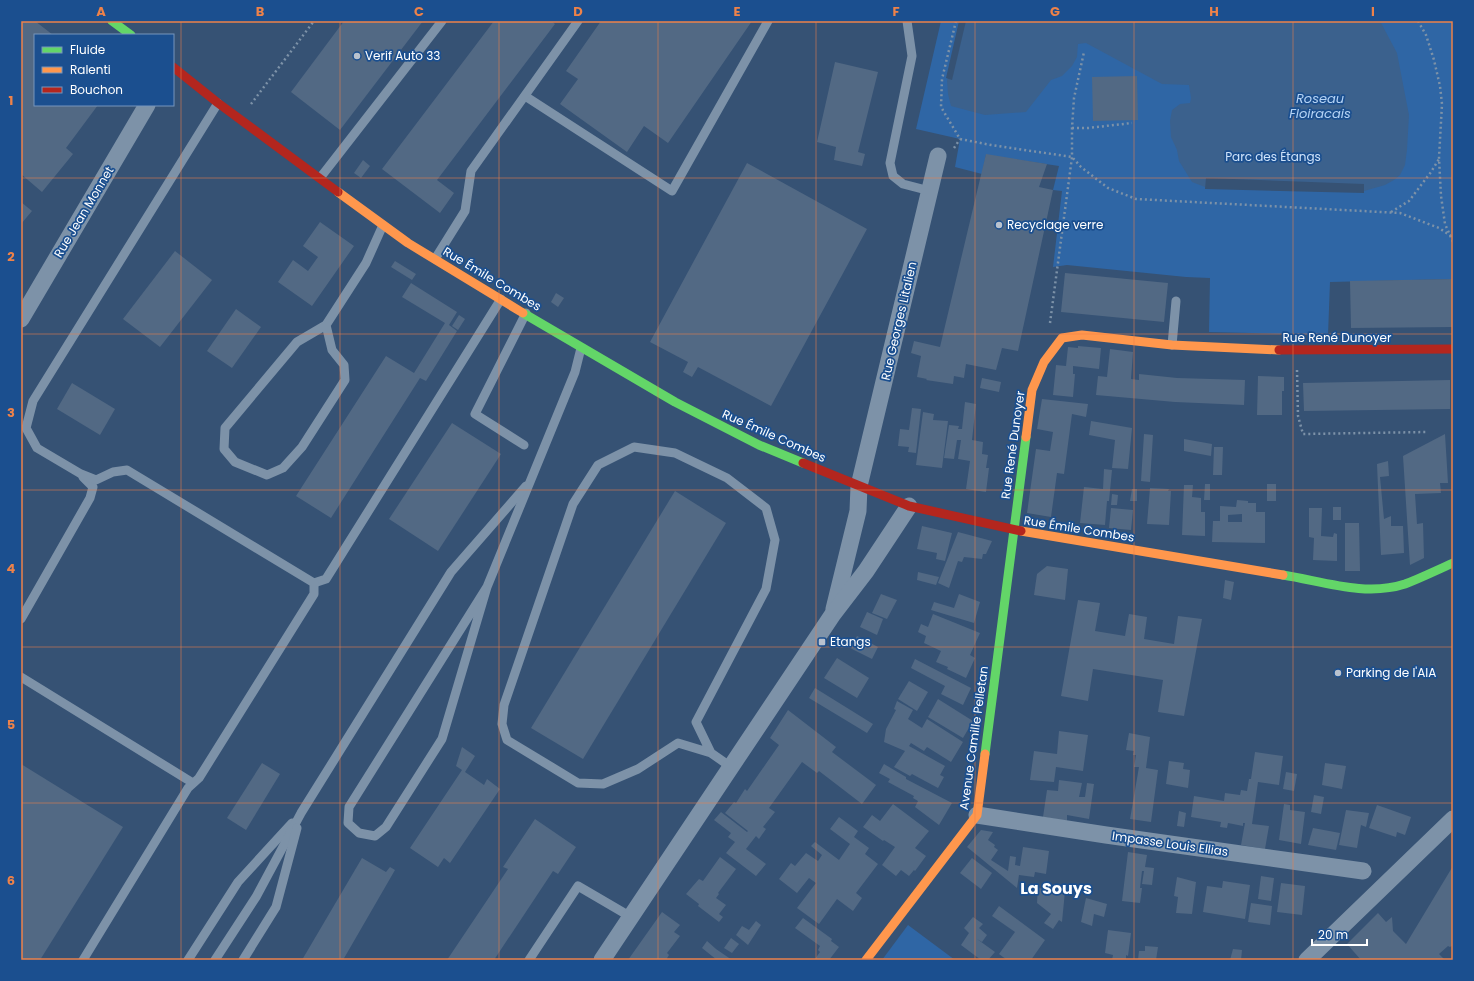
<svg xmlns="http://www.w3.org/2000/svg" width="1474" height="981" viewBox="0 0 1474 981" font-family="Poppins,sans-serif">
  <rect width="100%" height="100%" fill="#365274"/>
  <g fill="#2f66a5">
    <path d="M941,21h512v258l-123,3 -2,53 -119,-3 1,-54 -24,-1 -119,-12 -14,2 9,-76 -9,-1 6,-24 -73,-11 -4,19 -27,-7 5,-28 -44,-10z"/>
    <path d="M908,925l47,35h-73z"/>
  </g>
  <path fill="#3b618d" d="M961,21h419l17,32 12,62 -2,35 -2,15 -5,10 -6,5 -9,5 -21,6 -159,-4 -13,-5 -13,-21 -2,-11 -6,-13 -1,-16 2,-11 8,-6 10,-1 1,-5 -2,-13 -27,-1 -76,-41 -8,1 -1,13 -5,9 -10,10 -11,4 -25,32 -41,3 -34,-9 -3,-12 -1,-13z"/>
  <g fill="#365274">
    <path d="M959,21h7l-14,59 -6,-2z"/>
    <path d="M1206,178l158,6v9l-159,-4z"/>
  </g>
  <g fill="#526984" fill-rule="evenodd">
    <path d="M21,21h14l18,14h-18v70h63l-32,43 7,6 -31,38 -21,-18z"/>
    <path d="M344,21h79l-83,109 -49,-38z"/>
    <path d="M494,21h57l4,3 -118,156 17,13 -14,20 -58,-44z"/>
    <path d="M601,21h151l-84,122 -24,-17 -17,26 -67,-48 18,-25 -12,-8z"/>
    <path d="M835,62l43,10 -20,80 7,2 -3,12 -28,-6 2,-13 -19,-5z"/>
    <path d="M1137,76l1,44 -45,1 -1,-44z"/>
    <path d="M986,154l61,10 -8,23 14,3 -35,161 -16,-3 -6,22 -30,-6 -2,14 -10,-2 -1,8 -27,-4 1,-1 -10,-2 4,-21 -10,-3 3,-12 26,6z"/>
    <path d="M363,160l7,6 -9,12 -7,-5z"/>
    <path d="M747,163l120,66 -96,177 -73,-39 -6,10 -9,-5 5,-10 -38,-20z"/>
    <path d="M21,202l11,9 -11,13z"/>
    <path d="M320,222l34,24 -42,60 -34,-24 15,-22 15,11 10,-14 -15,-11z"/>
    <path d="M175,251l37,29 -52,67 -37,-28z"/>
    <path d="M395,261l21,13 -4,6 -21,-13z"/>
    <path d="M1065,273l103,10 -4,39 -103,-10z"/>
    <path d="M1453,279v48l-102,1 -1,-47z"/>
    <path d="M411,283l46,29 -8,13 8,6 -31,50 -6,-3 -89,140 -35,-22 90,-140 28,17 31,-50 -43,-26z"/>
    <path d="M556,293l8,5 -6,9 -7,-5z"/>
    <path d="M236,309l25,18 -29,41 -25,-17z"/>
    <path d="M459,315l6,4 -7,11 -6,-4z"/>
    <path d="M1078,346l23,2 -2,21 -26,-3v8h2l-2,23 -20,-2 3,-30 10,1 2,-19 10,1z"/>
    <path d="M1110,349l23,3 -2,27 8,1v-6l38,4 68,2 -1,25 -69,-3 -79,-7 2,-19 9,1z"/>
    <path d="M1258,376l26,1v14h-2v24h-25z"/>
    <path d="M982,378l19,4 -2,10 -19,-4z"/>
    <path d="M1450,380v29l-146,2 -1,-28z"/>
    <path d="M72,383l43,26 -15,26 -43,-26z"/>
    <path d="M1042,399l46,5 -2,13 -14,-3 -8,60 -7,-1 -6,44 -24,-4 9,-64 14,2 3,-19 -16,-3z"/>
    <path d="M965,402l11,2 -4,36 11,2 -1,12 6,1 -2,13h3l-3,24 -20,-3 4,-28 -12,-2 3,-19h-4l-3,19 -10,-1 5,-33 10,1 -1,3h4z"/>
    <path d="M912,408l9,1 -5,44 -8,-1 1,-5 -11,-1 2,-17 9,1z"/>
    <path d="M923,412l11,2 -1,6 15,1 -6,47 -26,-3z"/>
    <path d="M1091,421l41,7 -4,41 -16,-1 3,-28 -26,-5z"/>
    <path d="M452,423l49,31 -63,97 -49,-32z"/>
    <path d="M1144,434l9,1 -3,47 -9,-1z"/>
    <path d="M1445,434l3,49h-8l1,10 -26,1 2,30 6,-1 1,35 -14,7 -7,-109z"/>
    <path d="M1184,439l28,5 -1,12 -27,-5z"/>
    <path d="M1214,447h9l-1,28h-9z"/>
    <path d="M1388,461l1,15 -9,1 4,42 7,-3v10h12l1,27 -23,2 -4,-91z"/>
    <path d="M1104,469l8,1 -3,31h-2l-2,24 -25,-2 4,-36 19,2z"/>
    <path d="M1205,484h5v16h-6z"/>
    <rect x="1267" y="484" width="9" height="17"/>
    <path d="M1184,485h9l-1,12 9,1v14h4v24l-23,-1z"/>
    <path d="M1150,488l19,1 -1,2h3l-2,34 -22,-1z"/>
    <path d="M1132,489h5v12h-7z"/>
    <path d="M675,491l51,32 -143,236 -52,-31z"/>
    <path d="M1112,494l6,1 -1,10h-6z"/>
    <path d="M1237,500l11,1v2h8v9h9v31l-53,-1 1,-21h7v-15l16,1zM1242,514v8h-14v-7z"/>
    <rect x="1333" y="507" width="8" height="13"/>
    <path d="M1111,508l22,2 -2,20 -22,-2z"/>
    <path d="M1309,508h13l-1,28 12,1 1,-4 3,1v27l-24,-1 1,-22 -5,-1z"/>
    <path d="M1345,523h14l1,48h-15z"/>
    <path d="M922,526l30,7 -7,28 -9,-2 1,-6 -20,-4z"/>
    <path d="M958,532l34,9 -6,13h-3l-1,5 -18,-2 -2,5 -4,-1 -9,27 -11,-5z"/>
    <path d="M1047,566l21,3 -3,31 -31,-5 3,-21z"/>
    <path d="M918,572l21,5 -3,8 -19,-5z"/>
    <path d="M1225,580l9,2 -3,18 -8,-2z"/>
    <path d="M881,594l16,6 -10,19 -15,-6z"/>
    <path d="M959,594l21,8 -6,21 -43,-13 3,-8 20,6z"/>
    <path d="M1078,600l22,3 -5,28 30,5 4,-22 18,3 -3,22 30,5 4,-28 24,3 -18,97 -26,-4 5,-32 -70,-11 -5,32 -27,-5z"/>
    <path d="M867,612l16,7 -6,16 -17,-8z"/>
    <path d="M933,614l47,19 -10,22 5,3 -9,20 -19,-9 1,-2 -12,-5 5,-11 -17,-8 2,-7 -8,-4 3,-8 7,3z"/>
    <path d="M857,636l21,11 -6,12 -22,-11z"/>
    <path d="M837,658l32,20 -12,20 -33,-20z"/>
    <path d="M915,659l56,29 -8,17 -22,-11 4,-8 -34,-18z"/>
    <path d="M909,681l19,11 -11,19 -19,-12z"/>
    <path d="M815,688l58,36 -6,9 -58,-35z"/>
    <path d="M938,699l35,22 -10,17 -35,-21z"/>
    <path d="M897,701l16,9 -5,9 14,9 5,-9 36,23 -12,20 -24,-15 -3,4 -13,-8 -2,3 36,20 -5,9 4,2 -6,11 -26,-14 -2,2 -16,-9 11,-16 -21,-9 2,-13 10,-19 -2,-1z"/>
    <path d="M788,710l48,37 -4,5 44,33 -14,19 -43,-33 -2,2 -15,-11 -33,46 6,4 -12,15 3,2 -7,10 -3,-3 -10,13 20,15 -10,12 -30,-23 9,-11 -7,-5 3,-4 -17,-13 7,-8 26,20 1,-1 -23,-18 9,-11 2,1 9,-14 2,2 32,-46 -9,-7z"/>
    <path d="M1059,731l29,4 -5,36 -27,-4 -2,15 -24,-2 4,-29 23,3z"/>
    <path d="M1129,733l21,4 -4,31 12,2 -7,52 -21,-3 9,-52h-5l2,-12h-3l1,-4 -8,-1z"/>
    <path d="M462,747l13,9 -10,16 19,13 3,-6 13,10 -50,74 -6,-5 -6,9 -28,-19 52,-78 -6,-4z"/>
    <path d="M1255,752l28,4 -4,29 -21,-3 -6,42 17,2 -4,23 -24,-4 4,-22h-2v3l-15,-3 -1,5 -7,-1 1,-5 -30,-5 3,-21 30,5 1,-8 15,2 1,-5 6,1 2,-12h2z"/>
    <path d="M1169,761l15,2 -1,6 7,1 -2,18 -22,-4z"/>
    <path d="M262,763l18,11 -34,56 -19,-12z"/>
    <path d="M1325,763l21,3 -4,23 -20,-4z"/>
    <path d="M21,764l102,63 -83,133h-19z"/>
    <path d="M884,764l22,13v2l46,24 -13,22 -24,-18 3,-6 -5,-3 1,-2 -26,-14 2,-3 -11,-6z"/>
    <path d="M1286,772l11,2 -3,17 -11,-2z"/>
    <path d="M1059,780l23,3 -3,14h6l2,-14 7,1 -5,35 -22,-4v6l-24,-4 4,-27 11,1z"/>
    <path d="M1314,795l10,2 -3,17 -10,-2z"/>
    <path d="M893,804l36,27 -14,17 11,8 -11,15 -1,-1 -5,6 -8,-6 -5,6 -14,-11 13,-18 -11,-7 -1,1 -20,-14 9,-12 8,6z"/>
    <path d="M1284,804l6,1v5l15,2 -4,32 -22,-4z"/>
    <path d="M1377,805l34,12 -6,18 -8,-3 -1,5 -27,-9z"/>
    <path d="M1346,810l23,3 -3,14 -5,-2 -4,23 -18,-3z"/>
    <path d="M1179,811l7,2 -2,14 -7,-1z"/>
    <path d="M839,817l19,14 -4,6 15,11 -4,6 13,10 -22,29 6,5 -9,13 -16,-12 -18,25 -22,-16 19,-25 -7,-5 -12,15 -18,-14 12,-16 4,3 11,-13 12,8 4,-6 -11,-9 4,-4 24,18 11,-16 -20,-15z"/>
    <path d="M535,819l41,28 -18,27 -5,-3 -59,89h-47l61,-91 -5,-2z"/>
    <path d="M1313,828l27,5 -4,17 -28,-5z"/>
    <path d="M981,830l12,2 -5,8 7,5 -1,2 4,3 -7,10 17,11 2,-15 6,1 -1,8 5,1 3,-19 26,4 -3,23 -11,-2 -1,5 -15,-2 -2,13 -50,-41z"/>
    <path d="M1128,852l19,3 -2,12 9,1 -2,17 -10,-1 2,-13h-2l-2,17h2l-2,15 -18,-2z"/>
    <path d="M720,857l16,12 -18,24 1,1 -3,4 10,7 -7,9 4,3 -4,5 -21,-16 1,-2 -13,-10 13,-15 4,2z"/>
    <path d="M362,858l24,14 4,-5 5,3 -52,90h-41z"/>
    <path d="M972,858l20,15 -11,16 -21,-16z"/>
    <path d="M1453,866v79l-3,2 -2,-1 -9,8 6,6h-84l-14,-16 31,-31 8,9 6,-5 1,14 13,13z"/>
    <path d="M1261,876l13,2 -3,23 -13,-2z"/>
    <path d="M1177,877l19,5 -4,32 -16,-1 2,-16 -4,-1z"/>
    <path d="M1223,881l27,4 -5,34 -42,-7 4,-26 15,2z"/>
    <path d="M1281,883l24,3 -3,29 -25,-3z"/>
    <path d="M1038,888l27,3 -3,31 -3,-2 -6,9 -9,-6 7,-9 -14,-11z"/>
    <path d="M1086,898l21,6 -3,13 -10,-3 -2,12 -11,-4z"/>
    <path d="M1251,903l21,3 -2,19 -22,-3z"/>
    <path d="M999,906l46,34 -14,20h-24l-8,-6 16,-22 -23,-16z"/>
    <path d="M662,912l18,13 -6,7 6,4 -13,17 2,2 -3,5h-38z"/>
    <path d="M973,917l10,7 -4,4 8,7 -5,7 -5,-3 18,13 -7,8h-7l-20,-15 8,-12 -5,-5z"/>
    <path d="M803,918l29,21 -1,2 8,6 -10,13 -14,-1 5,-7 -2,-2 2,-4 -25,-18z"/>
    <path d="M756,921l5,4 -13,20 -12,-10 6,-9 7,4z"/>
    <path d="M1108,930l23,3 -3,23 -2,-1v5h-14l1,-5 -8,-2z"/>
    <path d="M731,938l8,6 -7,9 -8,-5z"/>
    <path d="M707,941l9,8 16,11h-15l-15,-12z"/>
    <path d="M1145,946l13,1 -2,13h-18l1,-9h6z"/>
    <path d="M1233,949l9,1 -1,10h-11z"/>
  </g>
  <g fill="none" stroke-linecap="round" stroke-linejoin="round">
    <g stroke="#7d92a8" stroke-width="2.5" stroke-dasharray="2 3" stroke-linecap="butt">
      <path d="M956,21l-14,58 -1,28 19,32 31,6 81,12 9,10 27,21 28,11 264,14 39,15 12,8"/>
      <path d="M1418,21l8,14 8,25 6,26 2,18 -3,54 2,38 4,28 8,18"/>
      <path d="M251,104l63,-83"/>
      <path d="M1072,128h16l44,-5"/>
      <path d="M954,148l6,-9"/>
      <path d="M1391,212l18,-11 22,-29 8,-13"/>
      <path d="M1050,323l22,-166v-29l2,-30 10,-46"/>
      <path d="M1297,370l1,46 5,18 124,-2"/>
    </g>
    <g stroke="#7d92a8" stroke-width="9">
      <path d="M907,21l5,35 -22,107 3,13 10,8 27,7"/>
      <path d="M525,96l147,95 96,-170"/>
      <path d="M320,178l122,-157"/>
      <path d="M435,259l30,-48 6,-40 107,-150"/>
      <path d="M326,325l6,25 12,15 1,15 -43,67 -19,21 -16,7 -32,-13 -11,-13 1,-21 72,-86 29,-17 40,-62 17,-38"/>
      <path d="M1172,345l4,-44"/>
      <path d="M524,445l-49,-31 51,-101"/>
      <path d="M314,583l12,-4 175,-280"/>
      <path d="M487,587l-45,152 -56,88 -11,9 -16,-3 -11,-10 1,-16 138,-220 88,-215 6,-24"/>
      <path d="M21,619l69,-121 3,-11 -10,-10"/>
      <path d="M21,677l172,106"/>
      <path d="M711,753l-33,-10 -40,26 -35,15 -25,-1 -71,-43 -5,-16 2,-19 69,-201 25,-39 36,-18 41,6 52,25 39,30 9,32 -9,49 -70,133 15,31 20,14"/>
      <path d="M83,960l105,-172 11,-10 115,-184v-11l-187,-113 -14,2 -17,8 -15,-6 -44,-26 -11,-20 7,-27 185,-298"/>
      <path d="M188,960l50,-78 54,-59"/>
      <path d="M215,960l41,-63 45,-84 150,-241 75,-86"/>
      <path d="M243,960l33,-53 21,-79"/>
      <path d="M529,960l49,-74 53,31"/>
    </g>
    <g stroke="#7d92a8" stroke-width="17">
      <path d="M21,319l126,-214"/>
      <path d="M834,609l24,-98 1,-25 79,-330"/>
      <path d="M977,815l129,20 257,36"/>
      <path d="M602,960l231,-346 33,-43 43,-65"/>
      <path d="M1307,960l146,-141"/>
    </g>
    <g stroke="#63d668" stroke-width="9">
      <path d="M112,21l19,14"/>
      <path d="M523,313l152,89 84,43 44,18"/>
      <path d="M1283,575c39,6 82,22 122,9 16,-6 32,-14 48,-21"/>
      <path d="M985,754l41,-317"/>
    </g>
    <g stroke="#ff974d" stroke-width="9">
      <path d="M338,192l70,51 115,70"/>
      <path d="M1026,437l6,-47 12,-28 18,-24 20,-3 90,10 107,5"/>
      <path d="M1021,531l262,44"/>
      <path d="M866,960l111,-145 8,-61"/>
    </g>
    <g stroke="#b3261e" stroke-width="9">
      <path d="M173,67l45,36 120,89"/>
      <path d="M1279,350l174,-1"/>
      <path d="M803,463l106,43 112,25"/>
    </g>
  </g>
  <path fill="none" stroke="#ee8249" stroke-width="1" stroke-opacity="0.55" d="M181,21v939M340,21v939M499,21v939M658,21v939M816,21v939M975,21v939M1134,21v939M1293,21v939M21,178h1432M21,334h1432M21,490h1432M21,647h1432M21,803h1432"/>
  <g fill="#b9c2ce" stroke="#1b4f8f" stroke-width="1.5">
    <circle cx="357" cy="56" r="4"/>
    <circle cx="999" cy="225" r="4"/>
    <rect x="818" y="638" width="8" height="8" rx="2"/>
    <circle cx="1338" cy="673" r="4"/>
  </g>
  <g text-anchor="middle" stroke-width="3.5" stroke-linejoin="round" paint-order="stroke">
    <g font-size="12" fill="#fff" stroke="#1b4f8f" text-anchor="start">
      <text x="365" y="60">Verif Auto 33</text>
      <text x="1007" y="229">Recyclage verre</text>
      <text x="830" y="646">Etangs</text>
      <text x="1346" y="677">Parking de l'AIA</text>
    </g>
    <g font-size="12" fill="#cfe3fa" stroke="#1b4f8f">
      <text x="1273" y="161">Parc des Étangs</text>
    </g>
    <g font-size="12" fill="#fff" stroke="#1b4f8f">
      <text transform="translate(84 212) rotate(-59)" y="4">Rue Jean Monnet</text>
      <text transform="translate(492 279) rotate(31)" y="4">Rue Émile Combes</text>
      <text transform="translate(899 321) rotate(-77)" y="4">Rue Georges Litalien</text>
      <text x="1337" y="342">Rue René Dunoyer</text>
      <text transform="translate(774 436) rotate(24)" y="4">Rue Émile Combes</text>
      <text transform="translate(1013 445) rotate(-82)" y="4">Rue René Dunoyer</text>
      <text transform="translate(1079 529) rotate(9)" y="4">Rue Émile Combes</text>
      <text transform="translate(974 738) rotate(-82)" y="4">Avenue Camille Pelletan</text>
      <text transform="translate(1170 844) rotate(8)" y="4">Impasse Louis Ellias</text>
    </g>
    <g font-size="13" font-style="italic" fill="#b5d3f5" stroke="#1b4f8f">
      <text x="1320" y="103">Roseau<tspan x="1320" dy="15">Floiracais</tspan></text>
    </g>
    <g font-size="16" font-weight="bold" fill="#fff" stroke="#1b4f8f">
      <text x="1056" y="894">La Souys</text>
    </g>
  </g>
  <rect width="1474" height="981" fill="none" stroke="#1b4f8f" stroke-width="44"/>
  <rect x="34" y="34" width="140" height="72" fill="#1b4f8f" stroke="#7695bc"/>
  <rect x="42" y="47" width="20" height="6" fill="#63d668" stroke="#7695bc"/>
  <text x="70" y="54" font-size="12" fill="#ffffff">Fluide</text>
  <rect x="42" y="67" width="20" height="6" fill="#ff974d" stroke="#7695bc"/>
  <text x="70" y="74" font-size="12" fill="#ffffff">Ralenti</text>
  <rect x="42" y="87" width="20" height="6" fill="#b3261e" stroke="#7695bc"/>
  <text x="70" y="94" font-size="12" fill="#ffffff">Bouchon</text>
  <path d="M1312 939v6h55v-6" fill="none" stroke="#ffffff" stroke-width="2"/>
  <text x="1318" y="939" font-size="12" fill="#ffffff" stroke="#1b4f8f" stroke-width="3" paint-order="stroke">20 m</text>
  <rect x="22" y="22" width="1430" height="937" fill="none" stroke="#ee8249" stroke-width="1.5"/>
  <g font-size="13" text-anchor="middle" font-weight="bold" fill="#ee8249">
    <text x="101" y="16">A</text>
    <text x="260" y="16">B</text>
    <text x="419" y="16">C</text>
    <text x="578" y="16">D</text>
    <text x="737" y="16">E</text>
    <text x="896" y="16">F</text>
    <text x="1055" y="16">G</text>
    <text x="1214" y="16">H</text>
    <text x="1373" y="16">I</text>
    <text x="11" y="105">1</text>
    <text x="11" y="261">2</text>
    <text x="11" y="417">3</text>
    <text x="11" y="573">4</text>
    <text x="11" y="729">5</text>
    <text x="11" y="885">6</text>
  </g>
</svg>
